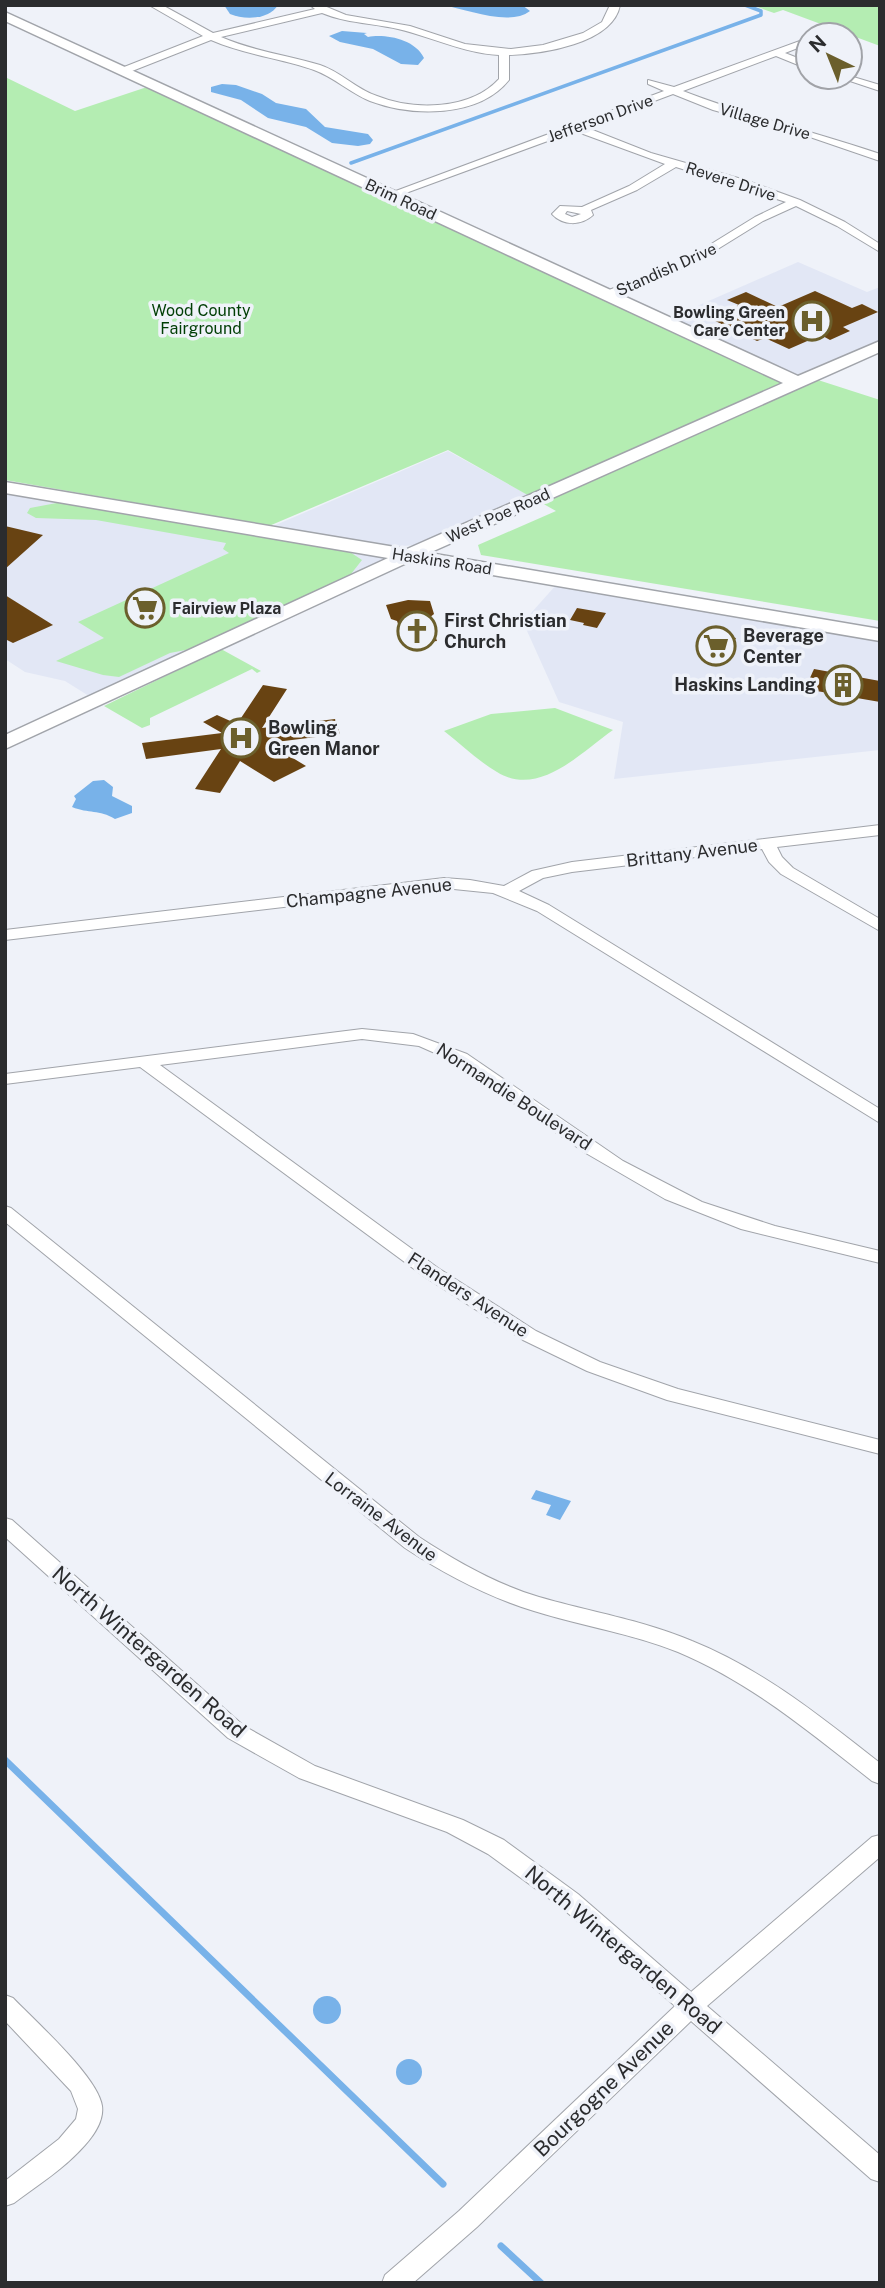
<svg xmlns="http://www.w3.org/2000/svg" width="885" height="2288" viewBox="0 0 885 2288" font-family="'Public Sans',sans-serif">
  <rect width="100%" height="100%" fill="#eff2f9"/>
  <g fill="#e2e7f5">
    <path d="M798,262l69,30 13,-5v53l-84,35 -124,-58z"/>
    <path d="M448,451l80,44 -112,50 -26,2 -119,-20z"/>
    <path d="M9,491l388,66 -308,139 -24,-15 -40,-9 -20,-13v-164z"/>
    <path d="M557,584l323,55v111l-266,29 9,-57 -64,-20 -36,-80z"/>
  </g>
  <g fill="#b4edb2">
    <path d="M752,5h128v41l-97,-36 -9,3z"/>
    <path d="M5,77l70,34 78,-26 643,297 22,-2 62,20v221l-399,-66 -3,-10 78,-34 -108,-61 -179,76 -264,-46z"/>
    <path d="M62,502l285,48 15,10 -11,14 -155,74 -26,5 -51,24 -16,-2 -47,-14 48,-23 -26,-16 151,-69 -6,-4 3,-6 -130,-23 -60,-2 -9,-5 3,-5z"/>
    <path d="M221,649l40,22 -4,2 -5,-4 -102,49v7l-8,3 -38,-22z"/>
    <path d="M555,708l58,22c-33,23 -74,68 -116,42 -19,-11 -36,-28 -53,-41l47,-17z"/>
  </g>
  <g fill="#78b2e9">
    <path d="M224,5h54c-9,15 -34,15 -48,9z"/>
    <path d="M442,5h80l8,6c-21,16 -63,-2 -88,-6z"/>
    <path d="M342,31l25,2 -3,1 4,3c16,-3 46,1 56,21l-6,7 -17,-1 -28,-15 -33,-7 -11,-6z"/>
    <path d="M222,84l14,1 26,9 14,9 30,6 19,18 43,7 5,6 -3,4 -12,2 -26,-3 -26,-16 -38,-9 -27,-18 -30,-8v-5z"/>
    <path d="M104,780l9,7 -1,9 20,10v7l-17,6c-16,-10 -26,-5 -43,-12l4,-8 -2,-3 19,-15z"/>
    <path d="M536,1490l35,11 -11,19 -14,-5 5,-10 -20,-6z"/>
    <circle cx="327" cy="2010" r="14"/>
    <circle cx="409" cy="2072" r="13"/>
  </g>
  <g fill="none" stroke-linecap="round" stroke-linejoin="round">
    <path stroke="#78b2e9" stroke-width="3.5" d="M351,163l410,-148v-4l-16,-6"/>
    <g stroke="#78b2e9" stroke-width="7">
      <path d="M5,1760l438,424"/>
      <path d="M501,2246l40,37"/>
    </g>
  </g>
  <g fill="#684312">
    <path d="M815,291l37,17 10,-4 16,8 -35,15 7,4 -20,9 -9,-5 -32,14 -24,-11 -8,3 -48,-23 30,-13 -12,-5 19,-8 32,15z"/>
    <path d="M5,526l38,9 -38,34z"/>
    <path d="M5,595l48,30 -40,18 -8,-4z"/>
    <path d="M408,600l22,1 4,13 -5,4 8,23 -32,3 -8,-23 -6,-2 -5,-14z"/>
    <path d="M577,608l29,5 -9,15 -14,-3 1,-2 -14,-3z"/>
    <path d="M708,633l28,5 -11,20 -28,-5z"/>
    <path d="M814,669l66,12v21l-75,-13z"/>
    <path d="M263,685l24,4 -25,39 73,-9 5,15 -72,9 38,23 -32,16 -34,-21 -20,32 -25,-4 26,-40 -75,10 -4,-16 80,-10 -19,-11 14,-7 20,9z"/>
  </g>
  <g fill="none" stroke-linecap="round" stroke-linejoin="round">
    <g stroke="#a1a4aa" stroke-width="2">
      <g id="street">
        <path d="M149,5h13l51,28 102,-24 -5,-4h12l24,10 64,11 55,18 46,5 32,-4 40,-12 19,-11 8,-17h10c-7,39 -79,49 -111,50v25c-30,38 -97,37 -139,21 -20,-8 -36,-24 -56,-31 -34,-12 -69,-15 -103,-30l-84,33h-8v-4l84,-33zM322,13c24,10 50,10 76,16 34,8 65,24 101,26v24c-28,31 -85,32 -122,17 -21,-7 -36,-24 -57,-31 -33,-10 -67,-14 -99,-28z"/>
        <path d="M834,28l5,3 -1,2 -18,2z"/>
        <path d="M808,38v6l-23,9 23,9v7l-32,-13 -93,35c64,25 132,41 197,63v7l-73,-25 -94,-26 -40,-16 -88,33 66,26 94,27 55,20 45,22 35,22v8l-43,-26 -41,-20 -33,15 -68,42 -83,35h-8v-6l83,-33 68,-42 31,-15 -110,-35 -39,23 -46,20 2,5c-12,11 -30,11 -41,-1l8,-8 22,1 47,-21 36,-22 -90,-33 -180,66 -10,-2 279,-104 -16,-7v-4l26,7zM567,211l14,3 -9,3 -7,-3z"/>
        <path d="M850,76l30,9v6l-42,-14z"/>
        <path d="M880,825v10l-103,12 5,10 11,11 87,51v12l-99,-57 -12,-12 -7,-13 -190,23 -29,6 -24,13 30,14 331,204v14l-343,-212 -44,-18 -49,-5 -439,52v-10l439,-52 26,2 34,6 28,-15 40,-9z"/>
        <path d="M362,1029l51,5 54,20 156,107 79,41 73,24 105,25v12l-139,-34 -76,-30 -81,-47 -129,-90 -36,-16 -57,-7 -202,26 278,203 98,63 64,31 78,27 202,51v14l-213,-54 -80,-29 -64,-31 -98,-63 -285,-210 -135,17v-10z"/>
        <path d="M5,1206l6,2 408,329c38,25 77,47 120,60 51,15 104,23 153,44 70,28 129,76 188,122v21l-8,-3c-61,-48 -122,-99 -194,-129 -47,-19 -97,-26 -144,-41 -46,-14 -88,-36 -129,-63l-400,-326z"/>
        <path d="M5,1518l7,2 232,206 71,40 148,54 41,20 74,54 113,98 181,-155 8,-2v22l-173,149 173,149v27l-9,-3 -180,-158 -214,206 -64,56h-31l3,-8 74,-64 216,-205 -113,-98 -74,-54 -41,-22 -148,-54 -71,-40 -223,-201z"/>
        <path d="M5,1995l8,3c22,23 85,79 89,108 2,14 -8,29 -17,39 -20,23 -47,40 -71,58l-9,3v-25l54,-42 17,-20 2,-10 -7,-18 -66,-70z"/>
      </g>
    </g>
    <g stroke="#a1a4aa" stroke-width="3">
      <path id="secondary" d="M5,12l793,364 82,-35v11l-451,201 451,76v12l-469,-80 -406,188v-14l383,-177 -383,-65v-11l402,67 376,-166 -778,-362z"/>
    </g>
    <use href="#street" fill="#fff" fill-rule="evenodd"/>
    <use href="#secondary" fill="#fff" fill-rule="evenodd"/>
  </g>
  <defs>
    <g id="hospital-ring" transform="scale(2.0125)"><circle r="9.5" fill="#eff2f9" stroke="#6b5f2c" stroke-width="1.5"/><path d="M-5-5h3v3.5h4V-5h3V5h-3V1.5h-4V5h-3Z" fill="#6b5f2c"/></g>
    <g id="supermarket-ring" transform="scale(2.0125)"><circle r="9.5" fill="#eff2f9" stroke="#6b5f2c" stroke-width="1.5"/><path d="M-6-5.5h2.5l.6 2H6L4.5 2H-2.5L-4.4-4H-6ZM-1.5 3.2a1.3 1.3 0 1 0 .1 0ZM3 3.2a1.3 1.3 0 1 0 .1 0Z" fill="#6b5f2c"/></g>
    <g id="church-ring" transform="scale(2.0125)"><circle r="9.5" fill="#eff2f9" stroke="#6b5f2c" stroke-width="1.5"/><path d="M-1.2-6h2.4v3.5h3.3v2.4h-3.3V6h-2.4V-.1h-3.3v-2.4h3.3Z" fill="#6b5f2c"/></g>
    <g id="building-ring" transform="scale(2.0125)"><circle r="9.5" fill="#eff2f9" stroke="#6b5f2c" stroke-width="1.5"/><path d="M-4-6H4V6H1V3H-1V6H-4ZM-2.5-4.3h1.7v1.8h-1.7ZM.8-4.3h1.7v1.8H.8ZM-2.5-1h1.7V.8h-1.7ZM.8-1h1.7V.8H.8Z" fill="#6b5f2c"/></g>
  </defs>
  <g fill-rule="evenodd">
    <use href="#hospital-ring" x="812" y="321"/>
    <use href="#supermarket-ring" x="145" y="608"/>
    <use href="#church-ring" x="417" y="631"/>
    <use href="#supermarket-ring" x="716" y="646"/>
    <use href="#building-ring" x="843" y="685"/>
    <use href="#hospital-ring" x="241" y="738"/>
  </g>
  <g text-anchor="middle" stroke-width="7" stroke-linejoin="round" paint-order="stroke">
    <g font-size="16" fill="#2b2c2e" stroke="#eff2f9">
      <text transform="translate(600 118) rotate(-20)" y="6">Jefferson Drive</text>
      <text transform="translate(765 121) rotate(16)" y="6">Village Drive</text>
      <text transform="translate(731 181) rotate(18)" y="6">Revere Drive</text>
      <text transform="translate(401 199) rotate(25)" y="6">Brim Road</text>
      <text transform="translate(666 269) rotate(-24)" y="6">Standish Drive</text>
      <text transform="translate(498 515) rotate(-24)" y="6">West Poe Road</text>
      <text transform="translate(442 561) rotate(9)" y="6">Haskins Road</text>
    </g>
    <g font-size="16" fill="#003e05" stroke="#eff2f9">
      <text x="201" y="316">Wood County<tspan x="201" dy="18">Fairground</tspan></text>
    </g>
    <g font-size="16" font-weight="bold" fill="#2b2c2e" stroke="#eff2f9" text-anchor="end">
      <text x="785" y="318">Bowling Green<tspan x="785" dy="18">Care Center</tspan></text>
      <text x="172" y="614" text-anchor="start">Fairview Plaza</text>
    </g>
    <g font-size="18" font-weight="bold" fill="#2b2c2e" stroke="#eff2f9" text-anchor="start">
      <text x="444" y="627">First Christian<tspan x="444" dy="21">Church</tspan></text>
      <text x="743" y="642">Beverage<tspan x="743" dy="21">Center</tspan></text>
      <text x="816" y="691" text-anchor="end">Haskins Landing</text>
      <text x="268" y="734">Bowling<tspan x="268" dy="21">Green Manor</tspan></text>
    </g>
    <g font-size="18" fill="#2b2c2e" stroke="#eff2f9">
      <text transform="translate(692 853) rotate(-7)" y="6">Brittany Avenue</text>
      <text transform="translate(369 893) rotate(-6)" y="6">Champagne Avenue</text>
      <text transform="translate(514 1097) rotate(33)" y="6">Normandie Boulevard</text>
      <text transform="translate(468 1295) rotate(33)" y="6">Flanders Avenue</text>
      <text transform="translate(381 1517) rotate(37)" y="6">Lorraine Avenue</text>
    </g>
    <g font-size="21" fill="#2b2c2e" stroke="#eff2f9">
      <text transform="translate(149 1652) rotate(41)" y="7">North Wintergarden Road</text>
      <text transform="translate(623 1950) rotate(40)" y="7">North Wintergarden Road</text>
      <text transform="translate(604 2089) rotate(-44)" y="7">Bourgogne Avenue</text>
    </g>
  </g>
  <rect width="885" height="2288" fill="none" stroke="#2b2c2e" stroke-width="14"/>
  <g transform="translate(829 56) rotate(317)"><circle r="33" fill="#eff2f9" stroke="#a1a3a8" stroke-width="2"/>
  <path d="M0-5L12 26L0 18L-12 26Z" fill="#6b5f2c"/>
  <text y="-10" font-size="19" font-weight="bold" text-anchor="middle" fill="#2b2c2e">N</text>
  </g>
</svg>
